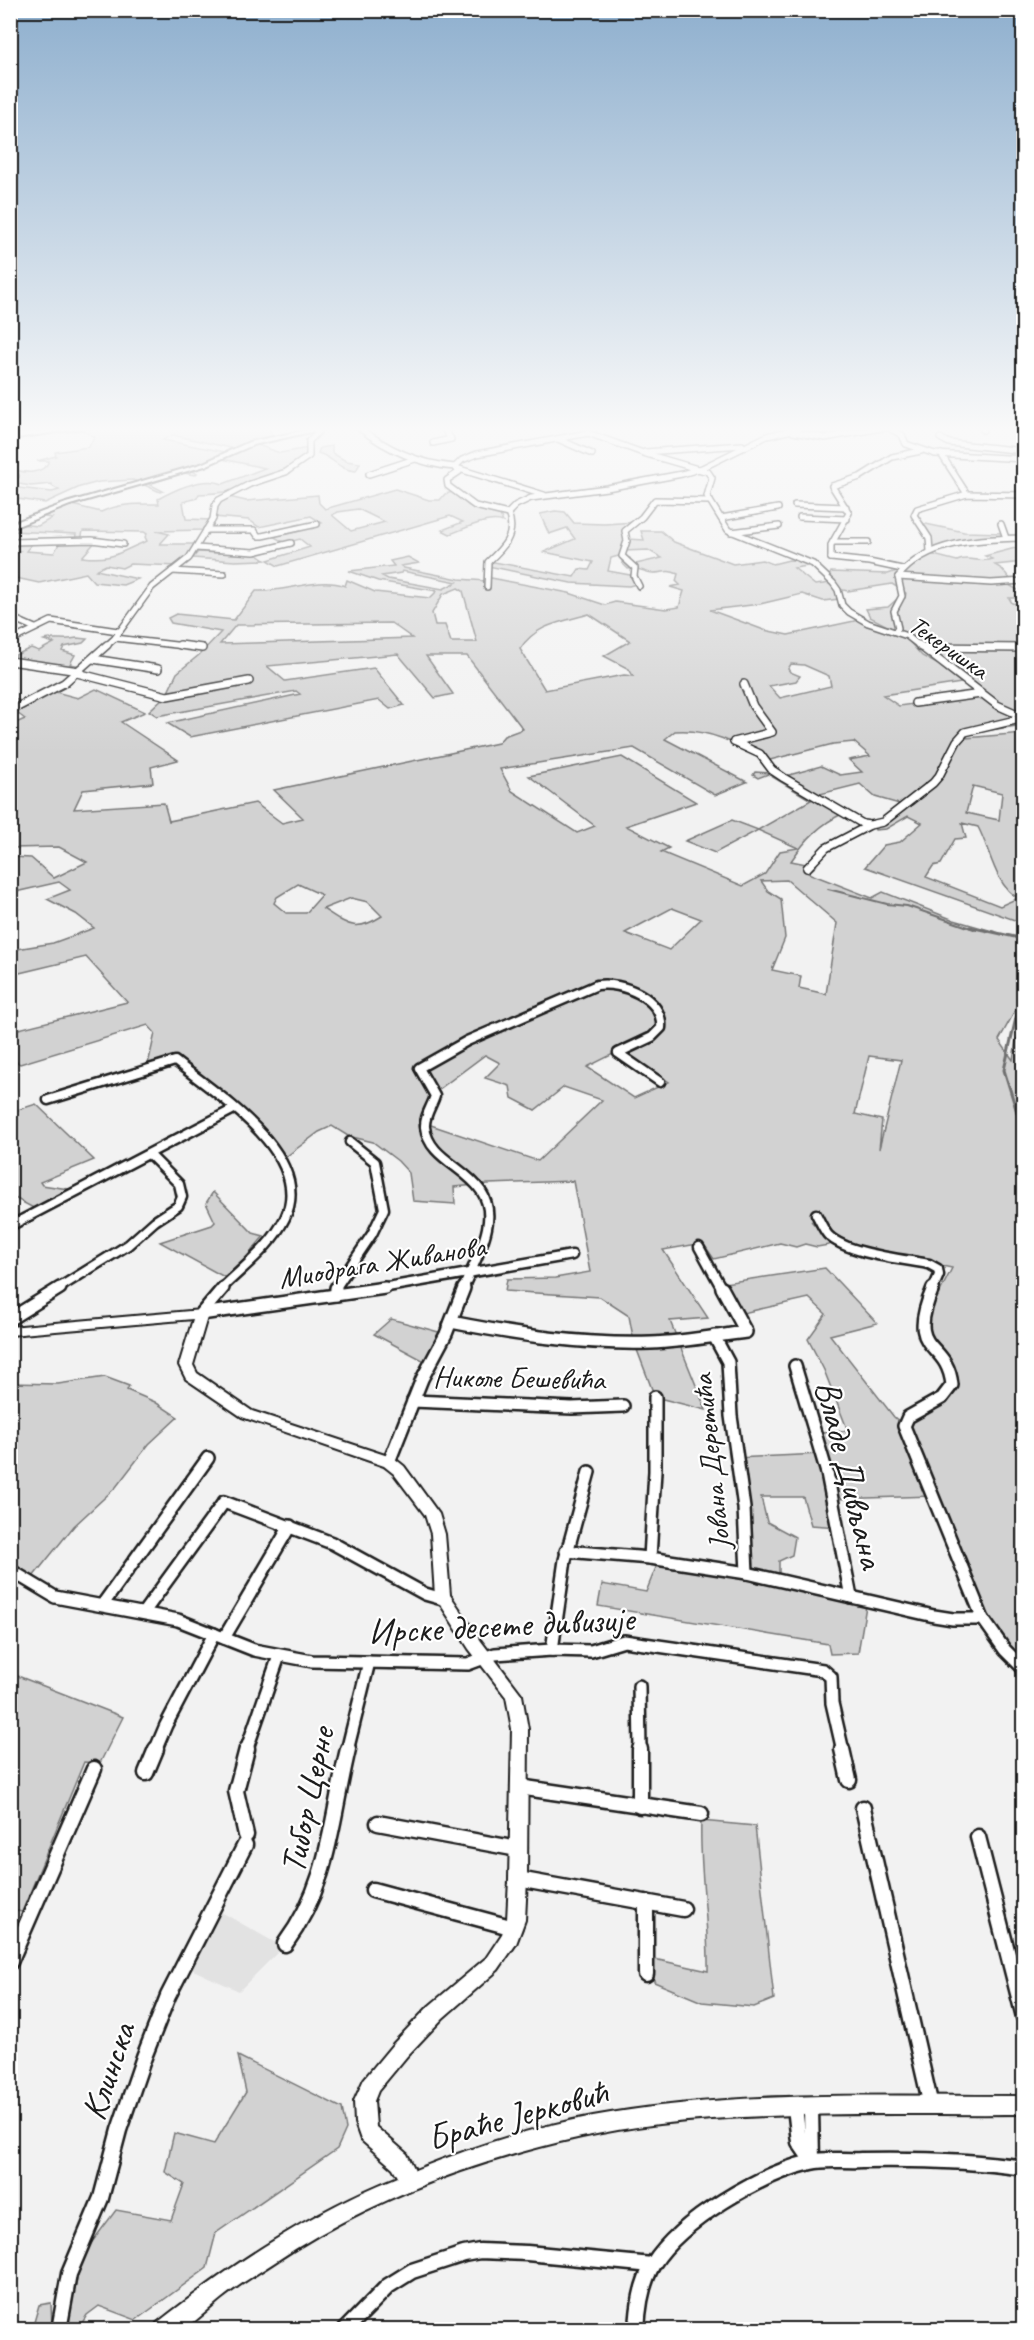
<svg xmlns="http://www.w3.org/2000/svg" width="1034" height="2340" viewBox="0 0 1034 2340" font-family="Caveat,sans-serif">
  <rect width="100%" height="100%" fill="#f2f2f2"/>
  <filter id="ink" filterUnits="userSpaceOnUse"><feTurbulence type="fractalNoise" baseFrequency=".0167" numOctaves="2"/><feDisplacementMap in="SourceGraphic" scale="12" xChannelSelector="R" yChannelSelector="G"/><feConvolveMatrix kernelMatrix="1 2 1 2 8 2 1 2 1" color-interpolation-filters="sRGB"/></filter>
  <g filter="url(#ink)">
    <path fill="#e2e2e2" d="M221,1912l62,35 -44,44 -48,-22z"/>
    <g fill="#d2d2d2" stroke="#777" stroke-width="1.5" fill-rule="evenodd">
      <path d="M21,426h250l-2,3 4,8 -21,6 28,10 29,-5 -1,8c-32,27 -68,37 -109,38l-2,4 -14,4 3,17 25,1 -6,10 -49,1 13,3 -9,10h38l-19,22 -49,-2 -8,4 -16,-3 -10,5 42,9 -15,6 -29,-3 -8,-9 -47,10 -28,-6v-22l9,-4 -7,-2c7,-5 10,-7 18,-4l-5,6 28,2 6,-11 15,-1 1,-7 -65,-3v-4l7,-3 20,2 14,-8 -15,-2 31,-12 33,8c18,-9 38,-8 58,-8l-1,-5c18,-10 46,-23 65,-15l42,-16 -43,-9 -29,12 4,2 -2,2 -11,-2 -35,11 14,7 -3,1 -27,-12 -34,2 -19,5 -35,16 -34,-5v-11l41,5 7,-2 -7,-4v-2l-21,2 -19,-3 4,-5 -5,-10c13,6 32,7 38,-7h-12l19,-5 -1,-4 33,-5 7,-10 -13,-7 -51,4 3,-5zM173,435l58,13 -6,4 -62,-12zM83,531l61,1 3,2 -2,3 2,4c-27,10 -32,20 -65,16l15,-17h-16z"/>
      <path d="M332,446v7l14,8 14,2 -4,8c-18,-1 -23,-14 -38,-18l2,-5z"/>
      <path d="M395,489l34,11h11l5,-6 8,-2 16,14 31,9 3,7c-14,-6 -39,7 -53,12l-8,-4 21,-8 -13,-6 -172,50 -10,-6 42,-13 -10,-8 -15,4 -14,-8 51,-12 -11,-7 -52,11 -10,-7 -35,-3 6,-17 9,-3 17,4 72,-6 1,8 6,6zM358,509l27,13 -34,9 -19,-16 6,-3z"/>
      <path d="M555,511l10,1 9,11 30,1 33,-2 -10,7 1,10 16,1 -3,-9h20l13,11 59,22 29,-4 11,4 16,-4 18,1 8,4 -21,3 21,17 17,-2 -4,-4 3,-7 57,2 14,-5 24,-16 31,8c11,-6 23,3 35,-2l-7,-3 38,-10v16l-28,3 7,4 9,11 -9,1 21,12v5h-14l3,5 11,2v120l-53,8 -5,5 58,-5v190l-158,-56 19,-22 16,-3 22,-19 -14,-7 -22,13 -11,1 -2,-8 20,-7 10,-10 -28,-8 -15,-13 -44,11 28,18c-24,11 -38,26 -53,48l25,5 -8,7 64,25 11,-6 71,28 66,19 3,-9 -3,72 -21,38 14,20 3,-20 7,-6v635l-27,-30 -62,-143 -101,3 5,28 -27,-2 -8,-28h-42l6,25 28,15 -3,18 -13,6v19l88,20 -9,53 -28,1 -2,-10 -230,-38 4,-22 44,8 13,-32 88,13 -11,-115 85,-4 -6,-22 33,-1 -24,-61 -16,-31 18,-25 -17,-16 -66,15 -19,-30 101,-15 52,55 -47,12 64,82 10,8 45,-34 -7,-33 -15,-32 6,-20 19,-38 -92,-19 -20,-7 -29,-21 16,17 2,7 -12,2 -12,-3 -9,3 -16,-4 -66,16 -11,-16 -40,7 45,68 -38,3 36,89 -51,-13 -21,-55 -5,-26 -29,-19 -95,-6 2,-12 48,-1 35,-6 -17,-91 -85,3 -34,3 1,17 -42,-3 -4,-28 -11,-12 -25,-19 -25,-6 -16,-10 -13,6 -36,27 -4,-7 -104,-91 -28,8 8,-36 -7,-8 -128,39 -9,-6v-40l8,11 108,-27 -41,-45 -75,18v-25l42,-7 41,-15 -18,-14 -29,-15 23,-9 -11,-8 -48,11v-36l20,1 23,20 33,-16 -28,-15 -48,1v-123l14,-6 -12,-9 7,-3 -9,-2 -1,-7 19,5 23,-12 26,7 18,-9 49,23 -24,10 57,38 -27,7 2,16 -70,7 -9,19 90,-6 5,18 86,-18 27,20 21,-5 -29,-28 224,-47 6,-7 19,-7 -56,-73h-41l27,38 -18,4 -37,-44 -131,12 18,15 89,-13 30,37 -14,4 -11,-9 -189,37 -23,-14 133,-29 -4,-3 -139,25 -8,-5 18,-17 10,-21 22,-18 22,-23 -50,-9 -3,-5 8,-4 58,6 22,-29c29,2 62,-15 89,-5l2,-6 28,12 55,6 7,-7 -59,-10 -29,-10 45,-5 -4,-5 18,-4 11,6 -18,3 3,2 55,11 27,2v-4l83,16 36,12 10,-3 51,7 13,-2 5,-16 -14,-4 10,-2 -4,-4 2,-7c-11,-5 -15,-1 -25,-1 -9,0 -15,-7 -25,-4l-6,-6v-3l4,-3 4,1 1,4 5,2 26,-6 -14,-8 -24,1 -2,4 -11,3 -3,13 22,4 6,9 -7,2 -58,-3 -83,-17 1,-5 85,16 5,-8 10,1 4,-8 -49,-10 31,-13 -8,-11 -18,6 -9,-20zM402,571l55,11 -14,7 -55,-10 -6,-3 19,-3zM892,584l14,9 -1,5 -9,2 -8,7 -22,2 4,8 37,19 30,28 -15,-8 -15,-17 -48,-19 -71,15 -24,-5 -54,-20 50,-6 42,-10 21,7 16,-2 -1,-10 10,2zM458,588l5,3 14,51h-26l-6,-17h-10l-3,-12 11,-19zM589,614l41,27 -26,15 25,13 4,7 -9,-1 -79,15 -25,-41c16,-25 42,-27 69,-35zM391,623l21,15 -192,6 16,-19zM791,664l13,1 25,11 2,10 -51,12 -11,-12 27,-5 4,-5 -10,-4 -2,-3zM941,667l40,27 -82,12 -16,-11 78,-12zM675,731c34,-3 62,13 91,30l67,-17 21,-2 16,14 -21,4 13,12 -22,3 -19,-9 -39,11 -11,-4 -16,-1 -2,3 5,3 10,-4 43,26 -53,30 -26,-10 -47,21 30,12 43,-23 40,18 -18,3 -15,23 -22,12 -82,-34 8,-4 -43,-22 70,-24 -74,-45 -93,19 66,50 -18,7 -65,-42 -12,-22 134,-21 81,47 32,-13 -82,-43zM973,786l29,7 -3,27 -33,-7zM962,823l16,4c12,22 17,59 40,71l-18,8 -74,-29 7,-11 8,-2 14,-25 11,-1zM787,880l50,43 -11,71 -27,-6 2,-12 -29,-6 13,-32 -4,-39 -13,-8 -7,-10zM298,884l24,11 -16,18h-20l-12,-10 3,-6zM351,898l17,4 14,14c-27,17 -34,9 -59,-7zM672,908l29,11 -32,31 -44,-17zM621,1050l48,32 -35,16 -47,-31zM485,1055l15,8 -15,15 25,8 2,12 23,12 29,-23 38,13 -64,61 -119,-40 15,-28zM869,1056l32,4 -22,89 3,-29 -27,-6z"/>
      <path d="M921,523l43,9 40,1 2,5 -76,13z"/>
      <path d="M198,552l60,3 7,5 -30,1 -42,-3z"/>
      <path d="M77,638l10,1 -4,4 -19,4 -2,4 13,4 -5,9 11,2 -5,4 -65,-11v-2l20,-9 8,3 15,-8 -10,-3c11,-3 21,1 33,-2z"/>
      <path d="M36,1104l58,56 -54,22 2,3 33,5 -38,20 -26,-14v-84z"/>
      <path d="M213,1192l40,41 11,3 -36,43 -68,-37 52,-17 3,-3 -9,-19z"/>
      <path d="M391,1319l55,15 -16,30 -56,-30z"/>
      <path d="M105,1377l24,9 -2,4 28,12 23,15 -29,27 -33,43 -42,39 -42,52 -21,-12 -1,-183 48,1z"/>
      <path d="M10,1673l113,44 -23,46 -16,-1 -62,150 -11,-2z"/>
      <path d="M701,1821l54,5 19,173 -20,8 -52,-5 -48,-20v-23l54,12c1,-50 -9,-100 -7,-150z"/>
      <path d="M238,2056l104,52 4,21 -9,20 -121,84 -9,35 -71,52 -37,-14 -12,9 -7,11h-14l17,-72 33,-44 55,10 13,-36 -19,-12 9,-39 40,11 32,-52z"/>
      <path d="M51,2303l1,26h-20l7,-24z"/>
    </g>
    <g fill="none" stroke-linecap="round" stroke-linejoin="round">
      <path stroke="#707070" stroke-width="2" d="M828,889l59,15 20,2 67,23"/>
      <g stroke="#707070" stroke-width="3">
        <path d="M970,927l54,12"/>
        <path d="M1024,983l-20,87 20,65"/>
      </g>
      <g stroke="#1c1c1c" stroke-width="8">
        <g id="street-far4">
          <path d="M357,426c29,23 60,38 98,41"/>
          <path d="M885,426l17,9 4,9 29,10 89,5"/>
          <path d="M981,426l2,4"/>
          <path d="M793,432l32,6 62,-11"/>
          <path d="M588,433l55,20 65,19 4,6 -5,18 21,34 85,34 20,19 5,7 4,15 7,7 19,11 39,13 14,11"/>
          <path d="M940,438l9,5 75,8"/>
          <path d="M558,439l34,15"/>
          <path d="M433,443l18,-4 -9,-13"/>
          <path d="M645,452l97,-7"/>
          <path d="M941,454l26,40"/>
          <path d="M455,467l7,-7 15,-6 111,-21"/>
          <path d="M455,467l4,5 -12,8 1,6 27,20 33,8"/>
          <path d="M456,468l88,27"/>
          <path d="M10,469l6,7 -6,8"/>
          <path d="M369,474l46,-15"/>
          <path d="M795,505l51,2"/>
          <path d="M800,517l47,2"/>
          <path d="M721,518l57,-10"/>
          <path d="M1001,524l5,14"/>
          <path d="M206,530h48l4,6h4l55,-12"/>
          <path d="M731,532l48,-6"/>
          <path d="M10,542l82,-2 31,4"/>
          <path d="M833,542h35"/>
          <path d="M196,548l58,4 37,-9"/>
          <path d="M930,551l-1,-13 -15,-23 3,-6 50,-15 57,1"/>
          <path d="M831,558v-13l18,-32 -17,-27 28,-9 32,-20 29,-6"/>
          <path d="M831,558l38,4 33,7"/>
          <path d="M172,571l52,3"/>
          <path d="M898,577l93,6 33,-2"/>
          <path d="M639,586l-5,-10 1,-8 -13,-12 5,-15 -2,-10 17,-14 13,-17 55,1"/>
          <path d="M487,587l1,-25c15,-14 29,-27 20,-49l8,-8 15,-7 76,-10 75,-14 20,-6 65,-32 41,-10"/>
          <path d="M10,617l25,11"/>
          <path d="M896,631l2,-3 -4,-17 8,-15 -4,-19c29,-37 82,-38 126,-39"/>
          <path d="M115,638l78,9"/>
          <path d="M10,641l41,-20 67,10"/>
          <path d="M105,647l10,-9 37,-51 37,-29 24,-39 2,-13 4,-6 31,-16 36,-12 23,-16v-15l10,-10"/>
        </g>
      </g>
      <g stroke="#1c1c1c" stroke-width="10">
        <g id="street-far3">
          <path d="M180,645l22,3"/>
          <path d="M919,645l78,60 27,12"/>
          <path d="M921,647l103,1"/>
          <path d="M93,659l65,10"/>
          <path d="M10,661l69,10"/>
          <path d="M77,673l90,23 82,-15"/>
          <path d="M915,703l66,-9"/>
          <path d="M10,711l54,-28 43,-38"/>
          <path d="M734,742l26,12 12,16 12,8 79,46 7,1 13,-3 50,-39 6,-7 18,-35 8,-9 59,-14"/>
          <path d="M734,742l38,-10 -19,-26 -9,-22"/>
          <path d="M807,868l19,-20 42,-22"/>
        </g>
      </g>
      <g stroke="#1c1c1c" stroke-width="13">
        <g id="street-far2">
          <path d="M48,1100l127,-39c41,33 140,94 110,157 -14,29 -42,49 -64,71"/>
          <path d="M816,1214c4,7 7,15 12,21 19,19 75,24 101,29l9,5 1,6 -6,14"/>
          <path d="M10,1226l224,-117"/>
          <path d="M699,1247l23,42"/>
          <path d="M57,1289l71,-44 27,-24 23,-15 4,-9 -3,-13 -30,-30"/>
          <path d="M335,1289l37,-55 12,-25 -9,-47 -25,-20"/>
          <path d="M376,1289l196,-34"/>
          <path d="M463,1289c8,-19 20,-40 24,-61 12,-57 -58,-59 -62,-101 -1,-11 7,-21 10,-31l-16,-28 48,-27 130,-56c24,-4 67,13 64,43l-9,9 -34,16 42,29"/>
        </g>
      </g>
      <g stroke="#1c1c1c" stroke-width="16">
        <g id="street-far1">
          <path d="M336,1288v7"/>
          <path d="M933,1288c-29,68 14,49 19,97l-10,13 -34,19 -4,9 79,193 22,31 19,19"/>
          <path d="M201,1314l22,-26"/>
          <path d="M201,1314l184,-26"/>
          <path d="M10,1319l50,-31"/>
          <path d="M451,1322c66,13 133,23 200,21 32,-1 63,-7 95,-11l-24,-44"/>
          <path d="M714,1336l14,26 3,54 13,92 3,65"/>
          <path d="M795,1366l32,107 24,124"/>
          <path d="M413,1401l159,7 51,-2"/>
          <path d="M389,1462l33,-83 24,-45 18,-46"/>
          <path d="M566,1551l84,7 97,15 187,43 19,3h30"/>
          <path d="M650,1558l5,-87v-74"/>
          <path d="M10,1570l45,27 123,23 76,30 58,11 156,3 27,-10 57,-4 39,1 33,-10 199,29 8,7 1,26 11,48"/>
          <path d="M103,1604l105,-146"/>
          <path d="M144,1612l80,-110 108,41 93,51 21,6"/>
          <path d="M224,1638l66,-112"/>
          <path d="M552,1650l13,-90 24,-88"/>
          <path d="M639,1686l1,65"/>
          <path d="M155,1751l11,-26 48,-91"/>
          <path d="M246,1751l33,-95"/>
          <path d="M347,1751l22,-89"/>
        </g>
      </g>
      <g stroke="#1c1c1c" stroke-width="19">
        <g id="street">
          <path d="M640,1749v57"/>
          <path d="M842,1749l7,31"/>
          <path d="M146,1773l10,-24"/>
          <path d="M519,1787l182,27"/>
          <path d="M863,1808l68,298"/>
          <path d="M378,1823l140,26"/>
          <path d="M246,1835l-10,-44 11,-42"/>
          <path d="M978,1837l46,180"/>
          <path d="M518,1879l165,30"/>
          <path d="M373,1890l141,38"/>
          <path d="M646,1902v72"/>
          <path d="M285,1944c45,-61 46,-124 63,-195"/>
          <path d="M10,1962l84,-193"/>
          <path d="M795,2107l4,35 13,19"/>
          <path d="M811,2107l1,54"/>
          <path d="M59,2330l10,-56 32,-76 18,-68 25,-73 24,-61 77,-151"/>
          <path d="M345,2330l43,-44 24,-15 52,-17 16,-3 47,2 125,12"/>
          <path d="M637,2330c1,-23 4,-46 16,-66 28,-44 107,-90 158,-102 15,-4 34,-1 50,-2 55,-1 109,0 163,8"/>
        </g>
      </g>
      <g stroke="#1c1c1c" stroke-width="4">
        <g id="secondary">
          <path d="M81,426h16l-87,13v-4z"/>
          <path d="M326,426h11l-84,19 -48,21 -135,39 -60,24v-5l56,-21 135,-39 48,-22z"/>
          <path d="M677,426h28l-3,2h-22z"/>
          <path d="M201,1310l7,4 -15,51 4,8 55,38 142,47 10,8 35,48 6,20 5,61 31,46 41,54 6,34 -1,150 -2,41 -9,24 -18,26 -55,48 -36,38 -29,35 -4,10 2,26 31,27 8,16c58,-23 117,-43 178,-54 142,-26 287,-20 431,-20v18c-122,1 -244,-4 -365,10 -67,8 -134,25 -198,47 -64,22 -129,53 -186,91 -18,12 -37,23 -53,36 -9,7 -32,29 -41,32 -7,2 -19,0 -27,0l3,-7c74,-58 153,-111 241,-146l-5,-9 -32,-28 -6,-17 -1,-22 10,-22 29,-35 36,-38 57,-48 16,-24 5,-14 2,-41 3,-150 -6,-32 -37,-48 -34,-53 -4,-62 -6,-19 -31,-41 -10,-8 -142,-49 -56,-38 -7,-14 14,-46 -183,16v-8z"/>
        </g>
      </g>
      <use href="#street-far4" stroke="#fff" stroke-width="5"/>
      <use href="#street-far3" stroke="#fff" stroke-width="7"/>
      <use href="#street-far2" stroke="#fff" stroke-width="8"/>
      <use href="#street-far1" stroke="#fff" stroke-width="11"/>
      <use href="#street" stroke="#fff" stroke-width="14"/>
      <use href="#secondary" fill="#fff" fill-rule="evenodd"/>
    </g>
  </g>
  <linearGradient id="sky" x2="0" y2="1"><stop stop-color="#8eafce"/><stop offset="0.57" stop-color="#f9f9f9"/><stop offset="1" stop-color="#f9f9f9" stop-opacity="0"/></linearGradient>
  <rect width="1034" height="753" fill="url(#sky)"/>
  <g text-anchor="middle" stroke-width="4.5" stroke-linejoin="round" paint-order="stroke">
    <g font-size="26" fill="#1c1c1c" stroke="#fff">
      <text transform="translate(949 647) rotate(35)" y="9">Текеришка</text>
    </g>
    <g font-size="30" fill="#1c1c1c" stroke="#fff">
      <text transform="translate(382 1262) rotate(-9)" y="10">Миодрага Живанова</text>
      <text transform="translate(519 1378) rotate(1)" y="10">Николе Бешевића</text>
      <text transform="translate(711 1462) rotate(-96)" y="10">Јована Деретића</text>
    </g>
    <g font-size="36" fill="#1c1c1c" stroke="#fff">
      <text transform="translate(851 1474) rotate(76)" y="13">Владе Дивљана</text>
      <text transform="translate(501 1624) rotate(-3)" y="13">Ирске десете дивизије</text>
      <text transform="translate(306 1800) rotate(-78)" y="13">Тибор Церне</text>
      <text transform="translate(107 2071) rotate(-71)" y="13">Клинска</text>
      <text transform="translate(517 2114) rotate(-15)" y="13">Браће Јерковић</text>
    </g>
  </g>
  <rect width="1034" height="2340" fill="none" stroke="#fff" stroke-width="36"/>
  <rect x="18" y="18" width="998" height="2304" fill="none" stroke="#1c1c1c" stroke-width="2" filter="url(#ink)"/>
</svg>
